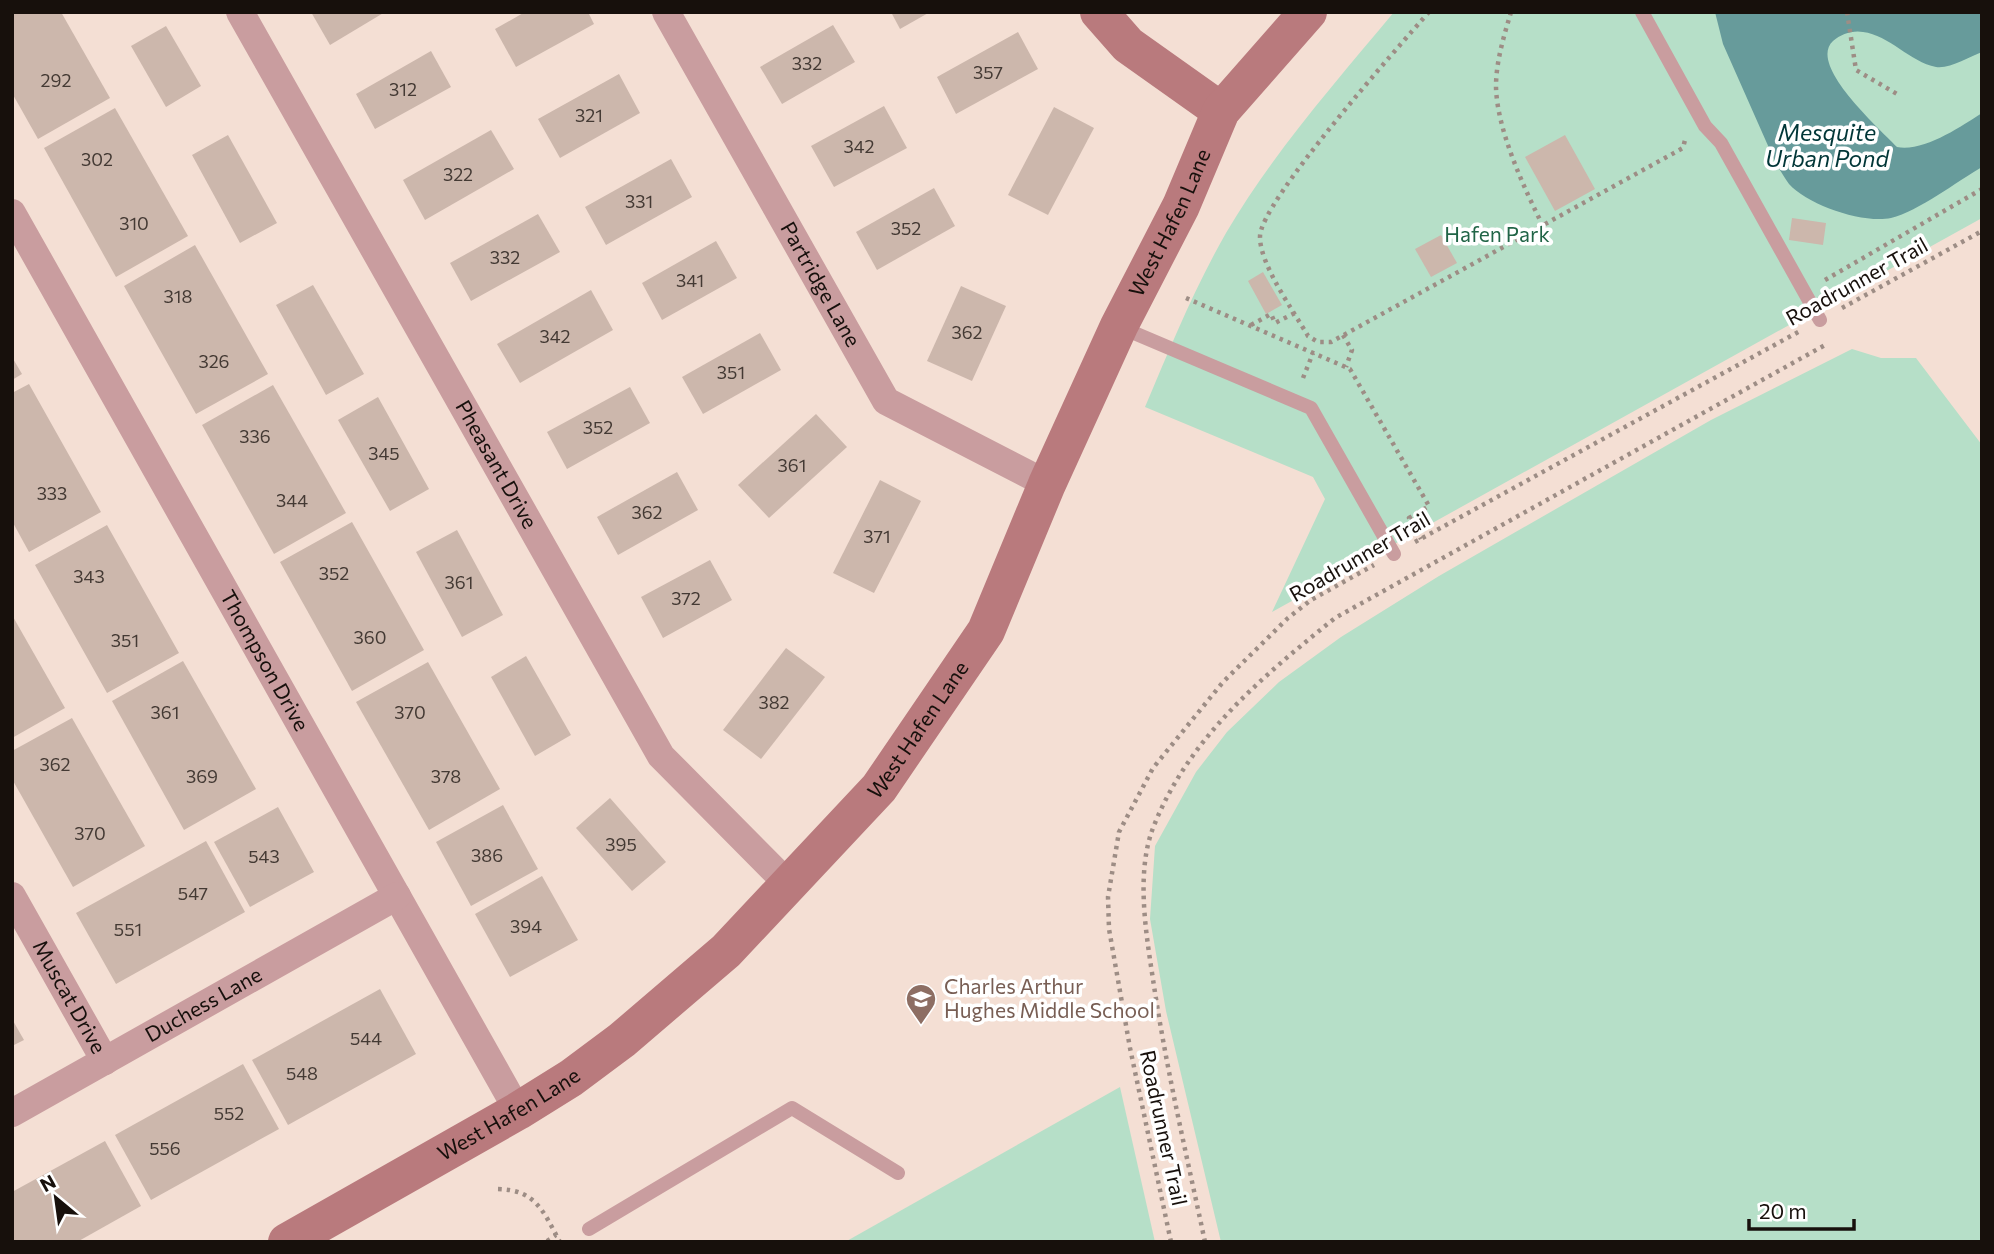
<svg xmlns="http://www.w3.org/2000/svg" width="1994" height="1254" viewBox="0 0 1994 1254" font-family="Commissioner,sans-serif">
  <rect width="100%" height="100%" fill="#f4dfd4"/>
  <g fill="#b6dfc8">
    <path d="M1394,12h588v206l-710,394 53,-113 -12,-22 -168,-70c25,-59 49,-118 81,-174 47,-80 109,-150 168,-221z"/>
    <path d="M1852,349l29,9h35l66,87v797h-761l-55,-231 -16,-92 5,-73 41,-74 31,-40 52,-50 62,-45 98,-61 272,-156z"/>
    <path d="M1120,1087l35,155h-310z"/>
  </g>
  <path fill="#679b9b" d="M1715,12h267v40c-13,5 -32,17 -46,15 -26,-5 -47,-32 -73,-35 -10,-2 -22,2 -30,9 -26,24 47,88 64,106 27,5 63,-20 85,-34v54c-26,15 -63,44 -91,51 -28,6 -83,-13 -102,-34 -4,-5 -8,-13 -12,-18l-54,-122z"/>
  <g fill="#ccb7ac">
    <path d="M12,12h49l49,86 -72,41 -26,-46z"/>
    <path d="M311,12h74l-55,33z"/>
    <path d="M525,12h63l6,12 -78,43 -21,-38z"/>
    <path d="M891,12h39l-30,17z"/>
    <path d="M833,25l22,37 -73,42 -22,-37z"/>
    <path d="M166,26l35,60 -35,21 -35,-61z"/>
    <path d="M1018,32l20,37 -82,45 -19,-37z"/>
    <path d="M431,51l20,36 -76,42 -19,-35z"/>
    <path d="M619,74l21,39 -80,45 -22,-39z"/>
    <path d="M884,106l23,42 -73,39 -23,-41z"/>
    <path d="M1054,107l40,21 -46,87 -40,-20z"/>
    <path d="M115,108l73,128 -72,41 -72,-129z"/>
    <path d="M491,130l23,39 -89,51 -22,-40z"/>
    <path d="M228,135l49,88 -37,20 -48,-88z"/>
    <path d="M1565,135l30,54 -40,22 -30,-54z"/>
    <path d="M671,159l21,38 -86,48 -21,-38z"/>
    <path d="M934,188l21,38 -78,44 -21,-38z"/>
    <path d="M538,214l22,38 -89,49 -21,-38z"/>
    <path d="M1792,218l34,5 -3,22 -34,-5z"/>
    <path d="M1441,235l16,28 -26,14 -16,-28z"/>
    <path d="M716,241l21,37 -75,42 -20,-37z"/>
    <path d="M195,245l73,129 -72,40 -72,-128z"/>
    <path d="M1263,272l19,33 -16,9 -18,-33z"/>
    <path d="M313,285l51,89 -38,21 -50,-90z"/>
    <path d="M961,286l45,20 -34,75 -45,-20z"/>
    <path d="M591,290l22,40 -93,53 -23,-39z"/>
    <path d="M760,333l21,37 -78,44 -21,-37z"/>
    <path d="M12,357l10,17 -10,6z"/>
    <path d="M29,384l72,128 -72,40 -17,-31v-128z"/>
    <path d="M273,385l73,128 -72,41 -72,-129z"/>
    <path d="M630,387l20,36 -83,46 -20,-37z"/>
    <path d="M378,397l51,92 -39,22 -52,-91z"/>
    <path d="M816,414l31,33 -78,71 -31,-33z"/>
    <path d="M677,472l21,38 -80,45 -21,-38z"/>
    <path d="M880,480l41,21 -47,92 -41,-20z"/>
    <path d="M352,522l72,128 -72,41 -72,-129z"/>
    <path d="M107,525l72,128 -72,40 -72,-128z"/>
    <path d="M457,530l46,85 -41,22 -46,-85z"/>
    <path d="M710,560l22,40 -69,38 -22,-41z"/>
    <path d="M12,615l53,93 -53,30z"/>
    <path d="M786,648l39,29 -64,82 -38,-29z"/>
    <path d="M526,656l45,79 -36,21 -44,-79z"/>
    <path d="M183,661l73,128 -72,41 -72,-129z"/>
    <path d="M428,662l72,127 -71,41 -73,-128z"/>
    <path d="M72,718l73,128 -72,41 -61,-108v-28z"/>
    <path d="M610,798l56,64 -34,29 -56,-63z"/>
    <path d="M503,805l35,64 -67,37 -35,-64z"/>
    <path d="M278,807l36,65 -64,35 -36,-65z"/>
    <path d="M206,841l39,71 -129,72 -40,-71z"/>
    <path d="M542,876l36,64 -68,37 -35,-63z"/>
    <path d="M380,989l36,65 -128,71 -36,-65z"/>
    <path d="M12,1019l12,21 -12,6z"/>
    <path d="M243,1064l36,65 -128,71 -36,-65z"/>
    <path d="M105,1141l36,65 -64,36h-65v-50z"/>
  </g>
  <g fill="none" stroke-linecap="round" stroke-linejoin="round">
    <g stroke="#9d8d85" stroke-width="4.5" stroke-dasharray="3.5 5" stroke-linecap="butt">
      <path d="M1429,12c-29,33 -170,191 -169,225 0,28 33,73 48,99l10,6h13l352,-194 2,-8"/>
      <path d="M1511,12c-7,24 -15,49 -15,75 1,43 28,101 47,139"/>
      <path d="M1847,12l9,58 41,24"/>
      <path d="M1825,280l157,-91"/>
      <path d="M1186,298l164,71 79,137 -20,12 12,21"/>
      <path d="M1842,308l140,-77"/>
      <path d="M1251,325l20,-11 4,9 20,-10"/>
      <path d="M1343,335l9,15 -6,17"/>
      <path d="M1303,378l10,-25"/>
      <path d="M1415,542l385,-211"/>
      <path d="M498,1189c38,1 45,22 62,53"/>
      <path d="M547,1241l9,-6"/>
      <path d="M1171,1242l-41,-194 -21,-119 -1,-32 11,-65 34,-64 70,-86 65,-64 23,-18 63,-35"/>
      <path d="M1205,1242c-18,-85 -38,-170 -51,-256 -7,-47 -19,-111 -1,-158 35,-90 109,-151 182,-210l490,-273"/>
    </g>
    <g stroke="#c99d9f" stroke-width="14">
      <path d="M1642,12l63,114 16,17 99,177"/>
      <path d="M1120,327l191,81 83,146"/>
      <path d="M589,1229l203,-121 106,65"/>
    </g>
    <g stroke="#c99d9f" stroke-width="28">
      <path id="s1" d="M240,12l421,744 129,130"/>
      <path id="s2" d="M666,12l220,389 161,83"/>
      <path id="s3" d="M12,213l506,898"/>
      <path id="s4" d="M12,896l93,165"/>
      <path id="s5" d="M12,1113l385,-217"/>
    </g>
    <g stroke="#b97a7d" stroke-width="38">
      <path d="M1099,12l29,33 93,66"/>
      <path id="s6" d="M287,1242l231,-131 53,-33 51,-38 104,-89 153,-163 107,-157 61,-147 72,-158 62,-120 40,-95 87,-99"/>
    </g>
  </g>
  <defs>
    <g id="school-pin" transform="scale(1.575)"><path d="M0 17L-7.5 6A9.5 9.5 0 1 1 7.5 6Z" fill="#8d6e63" stroke="#fff"/><path d="M0-5L7-2L0 1L-7-2ZM-4 1L0 2.5L4 1V4Q0 6-4 4Z" fill="#fff"/></g>
  </defs>
  <g fill-rule="evenodd">
    <use href="#school-pin" x="921" y="999"/>
  </g>
  <g text-anchor="middle" stroke-width="7" stroke-linejoin="round" paint-order="stroke">
    <g font-size="18" fill="#443a34">
      <text x="807" y="70">332</text>
      <text x="988" y="79">357</text>
      <text x="56" y="87">292</text>
      <text x="403" y="96">312</text>
      <text x="589" y="122">321</text>
      <text x="859" y="153">342</text>
      <text x="97" y="166">302</text>
      <text x="458" y="181">322</text>
      <text x="639" y="208">331</text>
      <text x="134" y="230">310</text>
      <text x="906" y="235">352</text>
      <text x="505" y="264">332</text>
      <text x="690" y="287">341</text>
      <text x="178" y="303">318</text>
      <text x="967" y="339">362</text>
      <text x="555" y="343">342</text>
      <text x="214" y="368">326</text>
      <text x="731" y="379">351</text>
      <text x="598" y="434">352</text>
      <text x="255" y="443">336</text>
      <text x="384" y="460">345</text>
      <text x="792" y="472">361</text>
      <text x="52" y="500">333</text>
      <text x="292" y="507">344</text>
      <text x="647" y="519">362</text>
      <text x="877" y="543">371</text>
      <text x="334" y="580">352</text>
      <text x="89" y="583">343</text>
      <text x="459" y="589">361</text>
      <text x="686" y="605">372</text>
      <text x="370" y="644">360</text>
      <text x="125" y="647">351</text>
      <text x="774" y="709">382</text>
      <text x="165" y="719">361</text>
      <text x="410" y="719">370</text>
      <text x="55" y="771">362</text>
      <text x="202" y="783">369</text>
      <text x="446" y="783">378</text>
      <text x="90" y="840">370</text>
      <text x="621" y="851">395</text>
      <text x="487" y="862">386</text>
      <text x="264" y="863">543</text>
      <text x="193" y="900">547</text>
      <text x="526" y="933">394</text>
      <text x="128" y="936">551</text>
      <text x="366" y="1045">544</text>
      <text x="302" y="1080">548</text>
      <text x="229" y="1120">552</text>
      <text x="165" y="1155">556</text>
    </g>
    <g font-size="21" fill="#17100c" stroke="#fff">
      <text dy="7" stroke="none"><textPath href="#s6" startOffset="1390">West Hafen Lane</textPath></text>
      <text transform="translate(1857 282) rotate(-29)" y="7">Roadrunner Trail</text>
      <text dy="7" stroke="none"><textPath href="#s2" startOffset="313">Partridge Lane</textPath></text>
      <text dy="7" stroke="none"><textPath href="#s1" startOffset="520">Pheasant Drive</textPath></text>
      <text transform="translate(1360 557) rotate(-30)" y="7">Roadrunner Trail</text>
      <text dy="7" stroke="none"><textPath href="#s3" startOffset="514">Thompson Drive</textPath></text>
      <text dy="7" stroke="none"><textPath href="#s6" startOffset="822">West Hafen Lane</textPath></text>
      <text dy="7" stroke="none"><textPath href="#s4" startOffset="116">Muscat Drive</textPath></text>
      <text dy="7" stroke="none"><textPath href="#s5" startOffset="220">Duchess Lane</textPath></text>
      <text dy="7" stroke="none"><textPath href="#s6" startOffset="256">West Hafen Lane</textPath></text>
      <text transform="translate(1163 1128) rotate(78)" y="7">Roadrunner Trail</text>
    </g>
    <g font-size="21" fill="#216547" stroke="#fff">
      <text x="1497" y="242">Hafen Park</text>
    </g>
    <g font-size="21" fill="#785e54" stroke="#fff" text-anchor="start">
      <text x="944" y="994">Charles Arthur<tspan x="944" dy="24">Hughes Middle School</tspan></text>
    </g>
    <g font-size="23" font-style="italic" fill="#013637" stroke="#fff">
      <text x="1827" y="141">Mesquite<tspan x="1827" dy="26">Urban Pond</tspan></text>
    </g>
  </g>
  <rect width="1994" height="1254" fill="none" stroke="#17100c" stroke-width="28"/>
  <g transform="translate(56 1198) rotate(331)" stroke="#ffffff" stroke-width="5" paint-order="stroke">
  <path d="M0-5L12 26L0 18L-12 26Z" fill="#17100c"/>
  <text y="-10" font-size="19" font-weight="bold" text-anchor="middle" fill="#17100c">N</text>
  </g>
  <path d="M1749 1219v10h105v-10" fill="none" stroke="#17100c" stroke-width="3.5"/>
  <text x="1759" y="1219" font-size="21" fill="#17100c" stroke="#ffffff" stroke-width="5" paint-order="stroke">20 m</text>
</svg>
